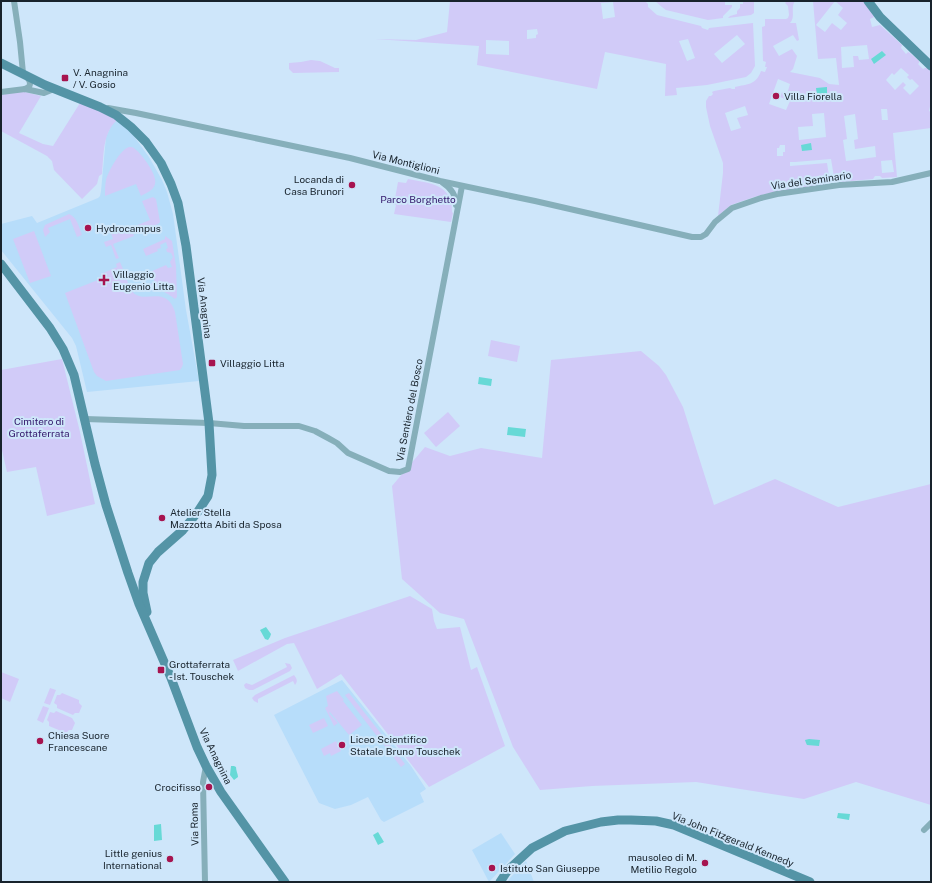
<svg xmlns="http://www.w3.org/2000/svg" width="932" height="883" viewBox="0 0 932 883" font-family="'Public Sans',sans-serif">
  <rect width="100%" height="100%" fill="#cee6fa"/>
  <g fill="#b7ddfa">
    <path d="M117,120l13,11 19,26 13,23 5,12 6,22 13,96 13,71 -112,11 -11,-46 -4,-8 -71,-88v-26l31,-8 5,7 61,-25 2,-2 1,-5 5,-54 6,-13z"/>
    <path d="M342,680l69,86 15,23 -6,4 4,9 -40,20 -3,-2 -13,-23 -17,8 -16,4 -16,-6 -45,-88z"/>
    <path d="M501,833l14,21 -26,28 -17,-32z"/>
    <path d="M526,861l8,21h-27l3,-4z"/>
  </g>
  <g fill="#d1cbf8" fill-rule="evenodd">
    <path d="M450,1h195l3,3v3l9,8 44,11 1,2 6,2 1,-2 44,-5 2,43 -4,7 -5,4 -39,8 -31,3 1,7 -12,1 1,-32 -61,-12 -8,37 -120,-24 2,-19 -104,-7 41,1 31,-8zM613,2l2,15 -12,2 -2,-16zM537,29l1,5 -2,1v3l-9,1v-9zM737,35l8,9 -23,19 -8,-9zM688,39l7,19 -8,3 -8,-20zM486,40l23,1v14l-23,-1z"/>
    <path d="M655,1h16l2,1 1,-1h51v4h7v2l-9,9v2l-15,2 -42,-10 -4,-3z"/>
    <path d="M743,1h11v12l-3,2 -23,3 2,-2 7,-2v-3l3,-3v-4h3z"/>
    <path d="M787,1h8c-5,7 1,16 -5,22h6l3,17 -2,1 -4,-6 -20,11 6,10 13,-7 5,7 -4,13 -3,3 30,6 9,6 10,1 -3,-27 -18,1 -5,-58h51l10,16 -4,2 2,8 8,-2 22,20 -1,3 5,6 2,-2 2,1 9,8v2l-1,1 5,5 2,-1h3l3,3v31l-2,9 2,1v16l-38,5 4,44 -15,1 -2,-2h-5l-2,3 -32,3 -1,-1 -1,-5 -5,1 -3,-18 -36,3h-5v4l37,-3 3,19 -2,2 -58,9 -16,4 -23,8 -13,11 5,-43v-10l-13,-37 -4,-19v-6l3,-5h2l2,-2 -1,-2 2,-1 16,-3 2,1h3v-2c13,-3 21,-2 26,-16l4,1 2,-5h-2l1,-5 -3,-1 -1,-34 3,-1v-7h21l2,-1 1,-3 -1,-9 -3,-3zM835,1l8,7 -5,7 9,8 -6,7 -9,-7 -7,9 -9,-7zM867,45l2,14 -10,1 -1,-4h-5l1,11 -12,1 -1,-21zM901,68l8,7 -2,2 3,3 2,-1 7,7 -9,9 -7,-7 3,-3 -3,-3 -8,8 -9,-10 6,-7 2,2zM778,79l12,5 -3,10 -5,-2 -2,5 10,4 -4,9 -17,-6zM745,106l3,9 -11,3 4,10 -10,3 -6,-18zM881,109h6l1,11h-6zM824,113l2,24 -27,3 -1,-13 15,-1 -1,-12zM855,114l3,25 -4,1 1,9 20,-3 1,11 -30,4 -3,-21 4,-1 -3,-23zM780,145h5v7h-2v4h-6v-8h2zM892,160l2,12 -12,1 -1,-12z"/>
    <path d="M311,60l9,1 15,7h4v4l-46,1 -4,-4v-6l12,-1z"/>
    <path d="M15,92h10l16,4 -22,37 24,11 10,2 27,-43 13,4 24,13c-15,14 -13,35 -15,54l-3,2 -2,8 -15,15 -28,-29 -2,-9 -5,-5 -46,-25v-36z"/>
    <path d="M129,147c3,0 4,0 6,2 7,5 23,27 20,35 -1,6 -9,9 -14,12l-5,-12 -31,12c0,-6 0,-11 1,-16 3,-10 14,-30 23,-33z"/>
    <path d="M408,179c21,4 45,5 44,33l1,1 -2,9 -57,-8 2,-9 -2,-1 4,-22 8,1z"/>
    <path d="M153,197l3,2 4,23 -2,2 -21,8 -2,-6 15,-6 -8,-19z"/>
    <path d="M69,214c8,3 10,13 13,21l-5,2 -7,-18 -22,9 2,4 -5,5 -2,-7 2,-5z"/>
    <path d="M131,228l3,8 -21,8 6,14 -3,1 -5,-14 -5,2 -2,-5 9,-3 -3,-9h2l1,3h4z"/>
    <path d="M34,231l17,45 -21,7 -17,-44z"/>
    <path d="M165,236l7,5 4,25 1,31 -2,2c-4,-3 -8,-6 -13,-8 -8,-3 -16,3 -22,-3l15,-6 -5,-10 16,-7 2,3 4,-1 -2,-5 3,-5 -2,-4 -4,-1 -1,-3 2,-1 -2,-6 -6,3 1,3 -4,1 1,2 -12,5 -3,-7 22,-10z"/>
    <path d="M120,262c3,7 6,14 8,21 1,2 2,6 4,8 10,15 34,-8 43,21l8,52 -1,3 -2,3 -74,11 -9,-5 -3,-4 -29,-79 38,-15 -2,-4 16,-7 -1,-3z"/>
    <path d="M491,340l29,6 -3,16 -29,-6z"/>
    <path d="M641,351l18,15 7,9 17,32 31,98 61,-26 63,28 93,-23v321l-75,-23 -52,17 -108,-17 -104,4 -52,4 -27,-43 -49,-128 -24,-6 -38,-34 -10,-93 33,-39 25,9 31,-8 61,10 9,-98z"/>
    <path d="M62,359l18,73 15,72 -48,12 -11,-49 -29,5 -6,-26v-76z"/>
    <path d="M448,412l12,14 -24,21 -12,-14z"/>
    <path d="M410,596l22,13 2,12 3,8 23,-2 11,43 6,-3 28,79 -76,41 -88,-113 -24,15 -23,-46 -7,1 -49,27 -5,-11 52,-22z"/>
    <path d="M285,663l5,1 2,4 -2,3 -37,19h-4l-4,-2 -1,-3 2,-2 6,2 35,-18z"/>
    <path d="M1,672l18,7 -9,23 -9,-4z"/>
    <path d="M294,675c3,4 4,6 1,10l-2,-4 -35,18v4l-4,-2 -2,-3 3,-3z"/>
    <path d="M50,688l6,2 -6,15 -6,-2z"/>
    <path d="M337,691l7,9 -4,3 3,-2 19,24 -13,10 -19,-23 -1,1 9,10 -4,3 -9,-18 3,-2 -2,-10z"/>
    <path d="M62,693l17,7v3l3,3 -3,7h-4l-2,2 -16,-7v-3l-3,-2 3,-8h3z"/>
    <path d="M349,693l56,71 -4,3 -56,-72z"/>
    <path d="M43,706l6,2 -6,15 -6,-3z"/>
    <path d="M56,711l16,7 3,5 -3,7h-3l-3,3 -17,-7v-4l-2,-2 3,-8 4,1z"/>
    <path d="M324,718l4,8 -15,7 -4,-8z"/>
    <path d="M336,741l5,10 -10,5 -1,-3 -6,3 -3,-7z"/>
  </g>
  <g fill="#67d9d6">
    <path d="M882,51l4,4 -12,9 -3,-5z"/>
    <path d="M827,87v7h-4l-3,2h-3l-1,-8z"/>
    <path d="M811,143l1,7 -10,1 -1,-6z"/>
    <path d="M479,377l13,2 -1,7 -13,-2z"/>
    <path d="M508,427l18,2 -1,8 -18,-2z"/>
    <path d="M266,627l5,7 -1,3 -2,3 -3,-1 -5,-9z"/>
    <path d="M809,739l11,1 -1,6 -12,-1 -1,-2 -1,-3z"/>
    <path d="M231,766h3l2,1c0,4 2,7 2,10l-4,3 -4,-5z"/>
    <path d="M838,813l12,1 -1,6 -12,-2z"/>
    <path d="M161,824l1,16 -8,1v-16z"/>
    <path d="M378,832l6,10 -6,3 -5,-10z"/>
  </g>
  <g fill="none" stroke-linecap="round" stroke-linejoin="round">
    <g stroke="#86afba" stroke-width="6">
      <path d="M14,1l6,41 3,31c4,4 7,6 7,11l-1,3 -4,2"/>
      <path d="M1,92l24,-3 19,4 10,-4"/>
      <path d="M108,108l28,5 214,45 90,23 95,20 157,36h9l5,-3 9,-12 17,-14 29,-10 16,-4 62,-9 53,-3 39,-9"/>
      <path d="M443,183c8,5 13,13 13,22"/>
      <path d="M85,419l124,4 35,3h55l16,5 13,7 9,5 11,10 41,18 11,1 8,-3 54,-283"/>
      <path d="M924,830l7,-7"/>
      <path d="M205,882l-2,-100 3,-16"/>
    </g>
    <g stroke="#5494a6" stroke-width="9">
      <path d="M868,1l12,16 51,49"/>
      <path d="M1,63l44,22 55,22 16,8 15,12 15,15 15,21 10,21 7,19 8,43 23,177 3,52 -4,21 -11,17 -14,17 -25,22 -9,11 -6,19v11l4,19"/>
      <path d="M1,264l49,64 13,21 11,26 21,89 11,41 22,68 11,31 32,74 26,69 9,19 15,26 64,90"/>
      <path d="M500,882l8,-12 24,-22 33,-17 36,-9 17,-2h13l25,1 18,4 136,57"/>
    </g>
  </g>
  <g fill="#a6144f" stroke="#cee6fa" stroke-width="1.5">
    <rect x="61" y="74" width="8" height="8" rx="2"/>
    <circle cx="776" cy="96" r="4"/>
    <circle cx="352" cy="185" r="4"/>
    <circle cx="88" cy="228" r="4"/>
    <path d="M102 274h4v4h4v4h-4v4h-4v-4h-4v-4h4z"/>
    <rect x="208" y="359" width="8" height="8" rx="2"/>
    <circle cx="162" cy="518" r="4"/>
    <rect x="157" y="666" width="8" height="8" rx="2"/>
    <circle cx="40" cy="741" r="4"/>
    <circle cx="342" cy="745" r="4"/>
    <circle cx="209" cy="787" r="4"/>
    <circle cx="170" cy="859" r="4"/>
    <circle cx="705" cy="863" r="4"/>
    <circle cx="492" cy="868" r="4"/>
  </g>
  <g text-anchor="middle" stroke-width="4" stroke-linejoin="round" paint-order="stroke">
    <g font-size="10" fill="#18232c" stroke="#cee6fa" text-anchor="start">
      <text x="73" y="76">V. Anagnina<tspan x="73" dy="12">/ V. Gosio</tspan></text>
      <text x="784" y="100">Villa Fiorella</text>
      <text x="344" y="183" text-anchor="end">Locanda di<tspan x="344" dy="12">Casa Brunori</tspan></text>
      <text x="96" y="232">Hydrocampus</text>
      <text x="113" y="278">Villaggio<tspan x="113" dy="12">Eugenio Litta</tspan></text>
      <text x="220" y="367">Villaggio Litta</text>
      <text x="170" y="516">Atelier Stella<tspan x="170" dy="12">Mazzotta Abiti da Sposa</tspan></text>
      <text x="169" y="668">Grottaferrata<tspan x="169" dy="12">- Ist. Touschek</tspan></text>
      <text x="48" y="739">Chiesa Suore<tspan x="48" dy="12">Francescane</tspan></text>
      <text x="350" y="743">Liceo Scientifico<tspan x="350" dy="12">Statale Bruno Touschek</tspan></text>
      <text x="201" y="791" text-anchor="end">Crocifisso</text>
      <text x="162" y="857" text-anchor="end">Little genius<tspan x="162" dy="12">International</tspan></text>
      <text x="697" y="861" text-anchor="end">mausoleo di M.<tspan x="697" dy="12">Metilio Regolo</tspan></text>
      <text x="500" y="872">Istituto San Giuseppe</text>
    </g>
    <g font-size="10" fill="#18232c" stroke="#cee6fa">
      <text transform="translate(406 162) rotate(14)" y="4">Via Montiglioni</text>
      <text transform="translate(811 180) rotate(-8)" y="4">Via del Seminario</text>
      <text transform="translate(205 308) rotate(83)" y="4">Via Anagnina</text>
      <text transform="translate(409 410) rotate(-79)" y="4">Via Sentiero del Bosco</text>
      <text transform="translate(216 756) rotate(64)" y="4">Via Anagnina</text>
      <text transform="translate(194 824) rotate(-91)" y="4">Via Roma</text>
      <text transform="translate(733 839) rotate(22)" y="4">Via John Fitzgerald Kennedy</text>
    </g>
    <g font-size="10" fill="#32176a" stroke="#cee6fa">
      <text x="418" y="203">Parco Borghetto</text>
      <text x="39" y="425">Cimitero di<tspan x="39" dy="12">Grottaferrata</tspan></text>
    </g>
  </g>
  <rect width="932" height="883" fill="none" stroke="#18232c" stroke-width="4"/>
</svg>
